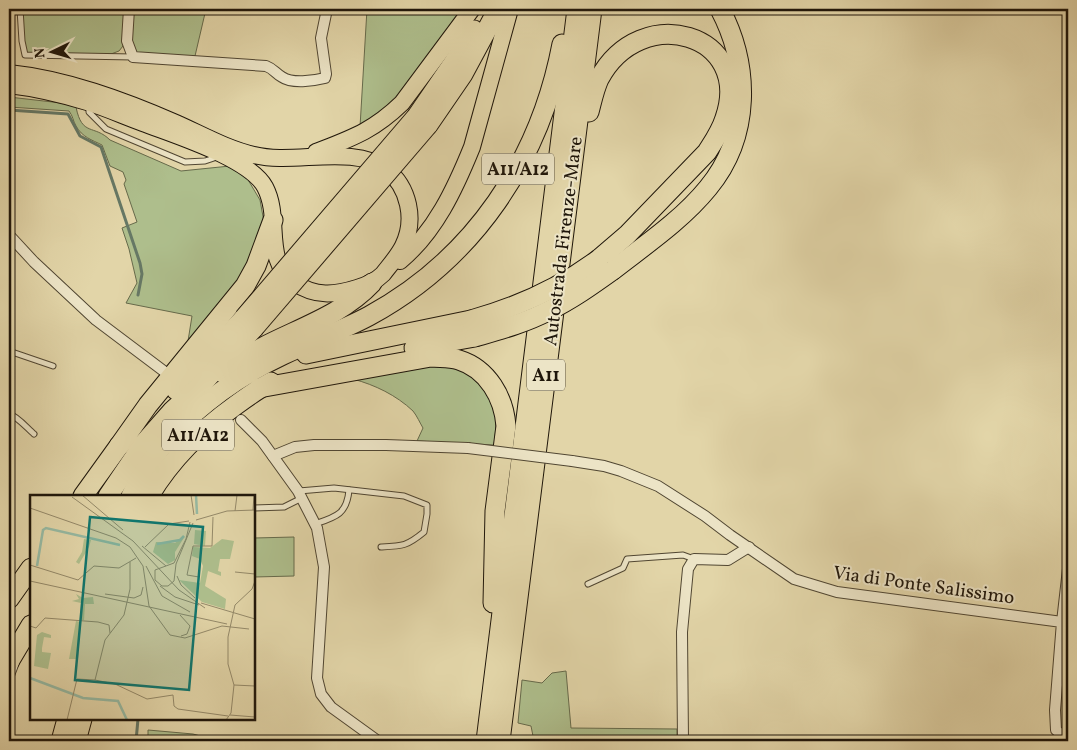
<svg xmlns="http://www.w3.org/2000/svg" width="1077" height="750" viewBox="0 0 1077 750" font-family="Vollkorn,serif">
  <rect width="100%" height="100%" fill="#e2d5a8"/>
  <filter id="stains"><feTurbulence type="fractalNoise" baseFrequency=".004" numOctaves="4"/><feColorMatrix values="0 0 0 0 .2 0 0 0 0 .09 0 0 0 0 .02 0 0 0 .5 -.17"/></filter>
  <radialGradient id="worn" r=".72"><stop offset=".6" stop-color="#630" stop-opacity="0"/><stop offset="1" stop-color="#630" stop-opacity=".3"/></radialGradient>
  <g fill="#aebe8c" stroke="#666a4b">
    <path d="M22,9h102l-1,37 -4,5 -8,3 -83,-1 -5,-6z"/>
    <path d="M133,9h73l-11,47 -56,-2 -6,-4 -2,-12z"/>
    <path d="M367,9h101l-71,92 -37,26z"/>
    <path d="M9,97l61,7 6,3c6,30 18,17 34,33l71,31 49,-5 17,12 13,22 4,22 -16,42 -16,25 -44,52 4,-25 -66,-13 11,-20 -8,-34 -7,-21 15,-6 -13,-38 2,-4 -3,-8 -13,-6 -8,-21c-10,-5 -20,-8 -26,-19 -3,-5 -3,-10 -7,-15l-60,-4z"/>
    <path d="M444,364c11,4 26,8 36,15 18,12 17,47 14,66l-77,-4 6,-13c-3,-5 -6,-12 -10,-17 -17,-16 -38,-26 -60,-32z"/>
    <path d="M294,537v39l-40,1v-39z"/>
    <path d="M566,671l5,57 106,1v12h-143l-3,-15 -13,-3 4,-43 20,3 10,-10z"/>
    <path d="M148,730l45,4 26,7h-71z"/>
  </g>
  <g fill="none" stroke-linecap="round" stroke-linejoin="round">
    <g stroke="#667865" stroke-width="3">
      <path d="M9,110l59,4 12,22 21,11 39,116 2,11 -4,21"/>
      <path d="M136,741l2,-22"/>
    </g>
    <g stroke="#504632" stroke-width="7">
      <g id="lane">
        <path d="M20,9l2,32 3,14 108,2"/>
        <path d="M89,105v7l17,17 79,33 20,-1 12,-4"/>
        <path d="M9,351l44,15"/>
        <path d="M9,414c8,2 18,14 25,20"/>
        <path d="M299,491l35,-3 70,8 23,9v9l-3,18c-17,14 -21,14 -43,15"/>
        <path d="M254,508l30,-1 18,-9"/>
        <path d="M315,524c21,-7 32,-10 34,-34"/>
        <path d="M588,584l35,-16 4,-9 56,-4 11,4"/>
        <path d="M9,682l7,-18"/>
      </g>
    </g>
    <g stroke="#504632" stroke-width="12">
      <g id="street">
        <path d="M129,9l-2,32 6,16 133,9c8,3 9,7 16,11 10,7 31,4 43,1l1,-4 -5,-36 6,-29"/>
        <path d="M9,235l25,27 62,58 69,52"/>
        <path d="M241,420l21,21 36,50 19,37 7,39 -7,111 4,16 10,13 47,34"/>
        <path d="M273,456l22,-9 19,-2h72l82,3"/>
        <path d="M572,461l32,5 17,5 37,15 47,30 25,19 64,44 43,13 225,30 -7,88 1,20 12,10"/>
        <path d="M1062,622l6,-53"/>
        <path d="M683,741l-1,-109 6,-63 6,-10 34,1 21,-13"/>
      </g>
    </g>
    <g stroke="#1f160a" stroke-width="18">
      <g id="primary">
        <path d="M9,73c57,6 114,27 167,50 25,11 51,26 78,32 39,10 100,-11 132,14 23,18 30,51 17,77 -5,10 -13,19 -20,28 -8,8 -16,11 -26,14 -22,7 -42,9 -62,-5 -33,-23 -13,-64 -30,-96 -16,-29 -91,-52 -122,-64 -19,-7 -37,-15 -56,-21 -26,-8 -52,-14 -78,-17"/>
        <path d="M316,152c36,-14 57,-21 86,-49l70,-94"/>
        <path d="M400,261c35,-29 55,-72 72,-114l38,-138"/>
      </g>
    </g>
    <g stroke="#1f160a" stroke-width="21">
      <g id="highway">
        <path d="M589,112c3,-11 5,-22 10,-33 42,-79 155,-45 126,39 -4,13 -11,23 -18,34l-80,83 -28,24"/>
        <path d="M417,116l35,-51 22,-35"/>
        <path d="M428,125l35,-51 35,-65"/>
        <path d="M613,270c32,-25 69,-50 95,-82 43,-52 42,-122 12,-179"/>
        <path d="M414,348l61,-11"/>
        <path d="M306,354l165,-34"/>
        <path d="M221,372c14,-8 27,-17 40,-24 38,-20 81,-33 111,-65"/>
        <path d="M259,388l172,-31c9,1 19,0 28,3 29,9 45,38 47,66l-11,85 -2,92"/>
        <path d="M176,390l68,-72"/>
        <path d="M119,446l29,-41 97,-119 11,-20 17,-46"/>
        <path d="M83,496l36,-50 9,-9"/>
        <path d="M108,496l36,-53 29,-33 28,-25 53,-57"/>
        <path d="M131,496c29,-63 90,-112 152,-141 29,-14 58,-24 86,-39 105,-57 171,-156 193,-272"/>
        <path d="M149,496c23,-38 51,-65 87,-91 11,-8 22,-16 35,-23"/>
        <path d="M9,599l22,-31"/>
        <path d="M9,662l22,-37"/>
        <path d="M61,741l6,-22"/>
        <path d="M76,741l6,-22"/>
        <path d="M486,741l91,-732"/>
        <path d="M500,741l92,-732"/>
      </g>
    </g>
    <use href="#lane" stroke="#ece4c6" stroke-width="5"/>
    <use href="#street" stroke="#ece4c6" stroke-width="10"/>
    <use href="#primary" stroke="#e2d5a8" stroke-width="16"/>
    <use href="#highway" stroke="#e2d5a8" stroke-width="19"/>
    <g stroke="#504632" stroke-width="12" stroke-linecap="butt">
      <path id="street-bridge" d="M468,448l104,13"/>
    </g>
    <g stroke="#1f160a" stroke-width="21" stroke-linecap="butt">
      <g id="highway-bridge">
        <path d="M244,318l173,-202"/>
        <path d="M471,320c47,-13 88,-31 128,-61"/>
        <path d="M254,328l174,-203"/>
        <path d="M475,337c24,-7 50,-14 73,-26 23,-11 44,-26 65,-41"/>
      </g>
    </g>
    <use href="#street-bridge" stroke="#ece4c6" stroke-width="10"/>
    <use href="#highway-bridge" stroke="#e2d5a8" stroke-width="19"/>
  </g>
  <g text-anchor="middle" stroke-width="4" stroke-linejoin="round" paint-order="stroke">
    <g fill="#ece4c6" stroke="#5c5442" stroke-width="1">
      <rect x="482" y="153.5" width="72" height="31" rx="4"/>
      <rect x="527" y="359.5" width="38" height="31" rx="4"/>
      <rect x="162" y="419.5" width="72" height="31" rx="4"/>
    </g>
    <g font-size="18" font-weight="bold" fill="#1f160a">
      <text x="518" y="175">A11/A12</text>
      <text x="546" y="381">A11</text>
      <text x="198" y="441">A11/A12</text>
    </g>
    <g font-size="19" fill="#1f160a" stroke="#ece4c6">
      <text transform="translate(562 241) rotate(-83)" y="7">Autostrada Firenze-Mare</text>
      <text transform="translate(924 584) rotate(8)" y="7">Via di Ponte Salissimo</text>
    </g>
  </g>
  <g transform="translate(30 495)">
    <rect width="225" height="225" fill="#e2d5a8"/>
    <path d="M165,35l11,1 -1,15 -11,-2zM155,41l-10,16v8l-7,4 -15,-12 3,-10 19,1zM54,44l7,1 -2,7 -10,17 -3,-2 6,-10zM192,44l12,2 -4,18h-10l-2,12 3,1v4l-13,-5 -3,15 21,13 -1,10 -23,-7 -23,-22 21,3 3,-17 -3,-7 -8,-3 1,-9 17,1zM46,99l7,4 10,-1 1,7h-9l-1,16h-4l1,-17 -9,-2 7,-2zM46,126l5,1 -3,37h-9zM12,137l9,3v3l-7,-1 -2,11v4l9,1 -3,16 -14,-3 3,-31z" fill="#aebe8c"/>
    <path fill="none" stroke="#96b9a2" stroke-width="2.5" d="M166,0l1,19M127,49l23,-4 4,-4M7,71l6,-36 3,-2 74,17M0,183l53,20 35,3 9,19"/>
    <path fill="none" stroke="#948969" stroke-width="1" d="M52,0l41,35M161,0l3,20M42,2l61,44 46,49 26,18M0,13l86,30 14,9 13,19 6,40 21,29 15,3 37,-12 27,3M223,15l1,-15M205,16l2,-16M166,25l31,-9 28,-1M160,27l-4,17 -12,24 -19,7v10l7,6h6l6,-5 2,-17 17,-41M112,51l24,20M115,52l24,-23 20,-3M0,70l48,15 16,-14 25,2 17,-10M116,71l16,30 28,16M205,77l20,2M147,81l4,9 14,13M169,82l-12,-2 6,-29h19l1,-29M0,86l197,43M130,91l15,11 24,8M75,99l29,4 7,-3 2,-8M171,108l54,16M150,120l10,11 -3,8 -6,2M0,131l6,2 9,-10 53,4 11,3 1,8M65,185l20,4 32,15 26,-4 1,11 4,3 50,7M204,190l21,1M200,220l25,2M37,225l10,-41 18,1 10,-40 19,-25 6,-26v-27M196,225l5,-7 3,-28 -6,-21v-27l7,-32 17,-16 3,-8"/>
    <path fill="#0f766e" fill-opacity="0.15" stroke="#0f766e" stroke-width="2.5" d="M60,22l113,10 -14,163 -114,-10z"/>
    <rect width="225" height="225" fill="none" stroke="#1f160a" stroke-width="2.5"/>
  </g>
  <rect width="1077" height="750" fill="none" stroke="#e2d5a8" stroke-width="30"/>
  <rect x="10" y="10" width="1057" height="730" fill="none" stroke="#1f160a" stroke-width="2.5"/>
  <rect x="15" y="15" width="1047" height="720" fill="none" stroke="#1f160a"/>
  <g transform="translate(52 52) rotate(265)" stroke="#ece4c6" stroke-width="4" paint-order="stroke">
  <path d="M0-4L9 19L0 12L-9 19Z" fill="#1f160a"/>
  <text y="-8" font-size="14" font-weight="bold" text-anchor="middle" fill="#1f160a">N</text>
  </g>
  <rect width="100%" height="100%" filter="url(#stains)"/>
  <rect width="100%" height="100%" fill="url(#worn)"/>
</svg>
